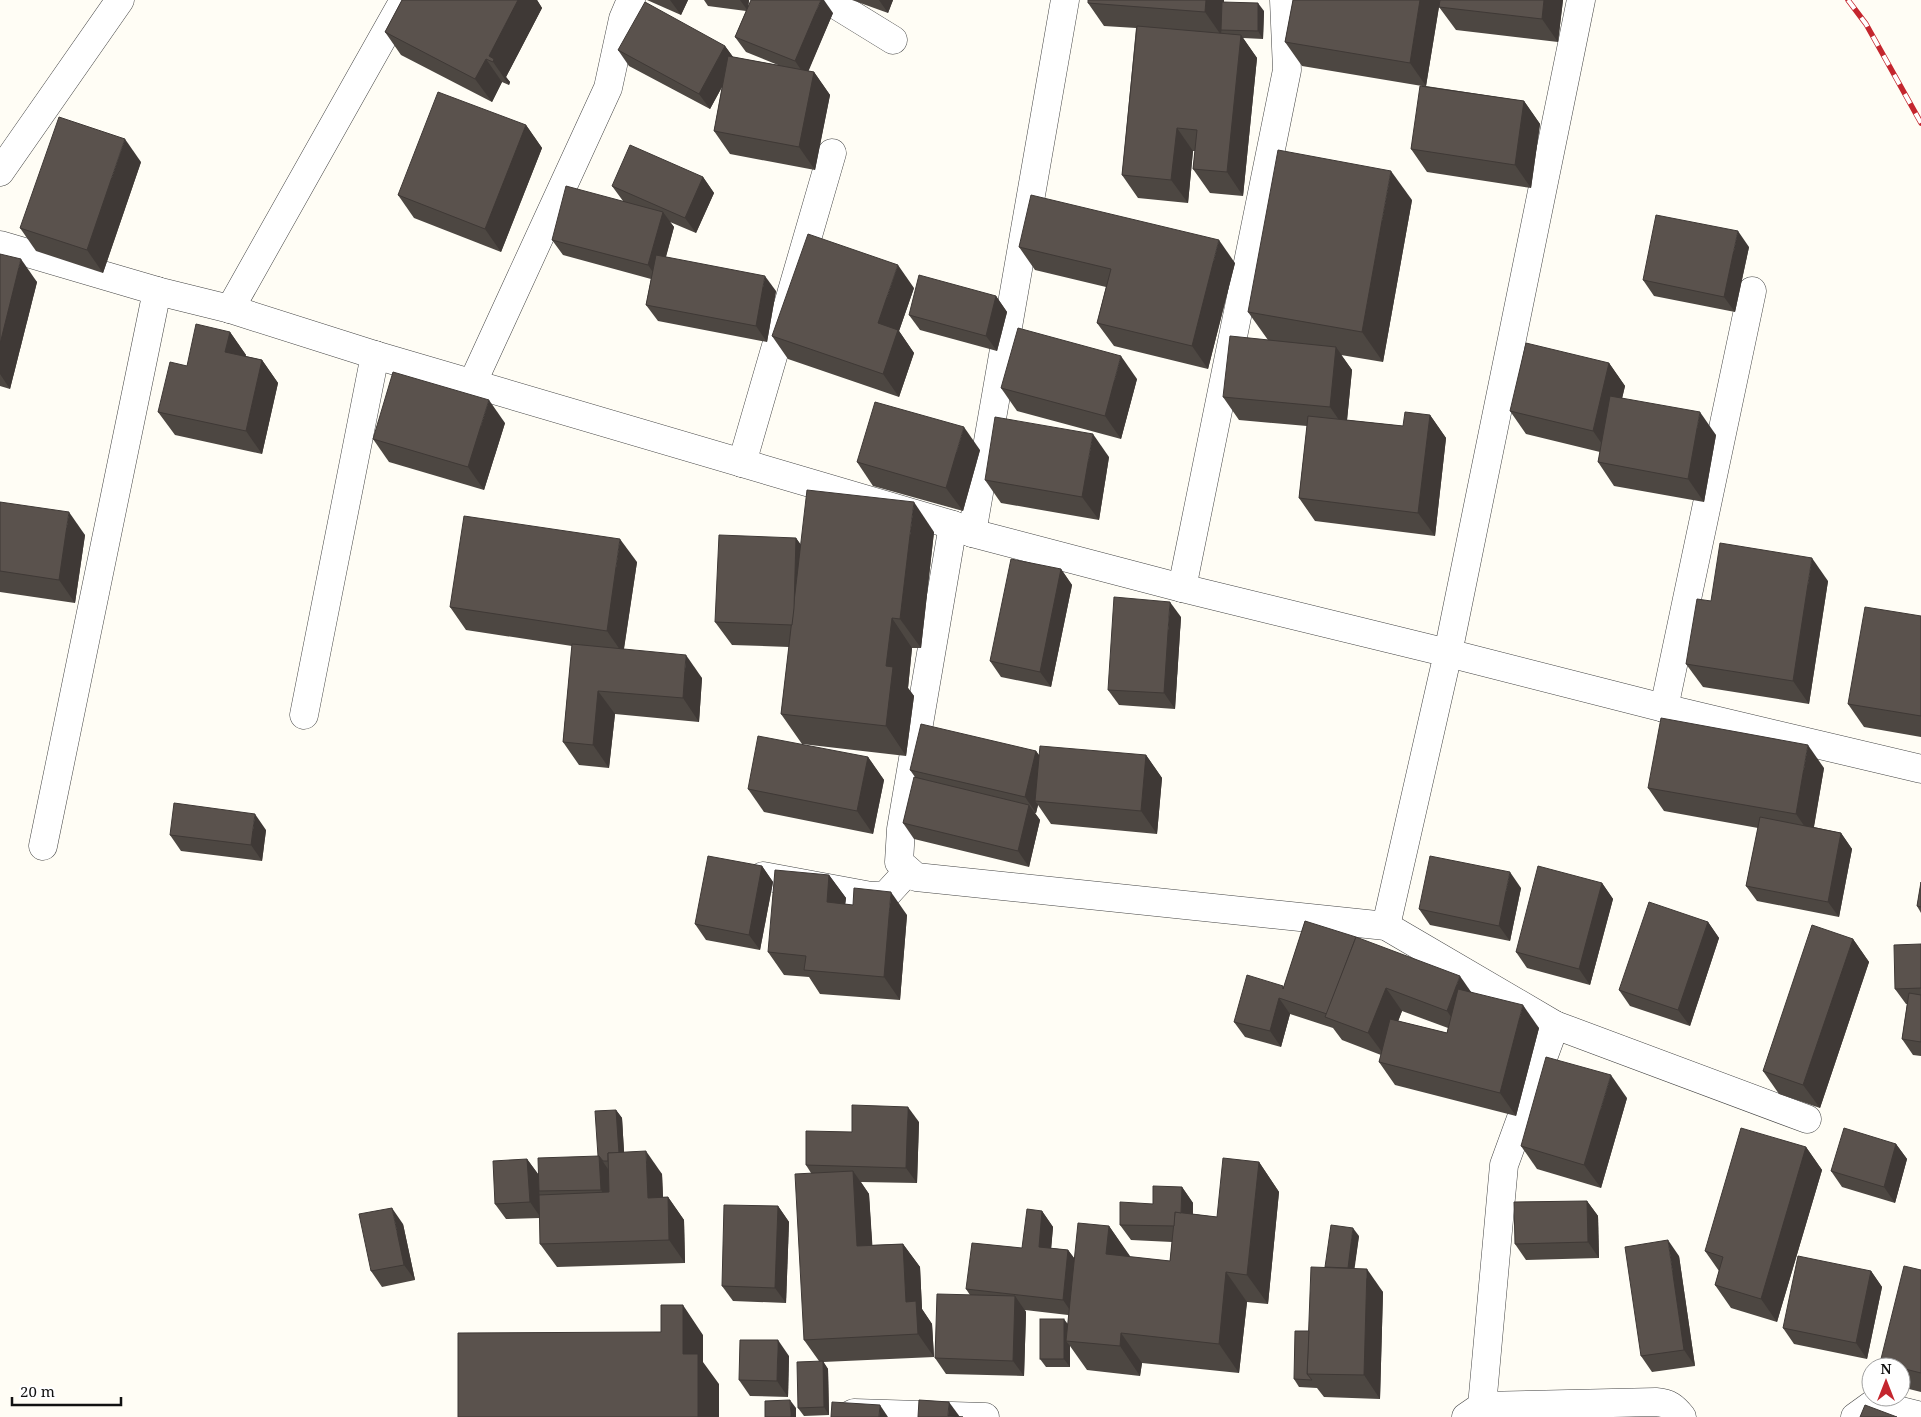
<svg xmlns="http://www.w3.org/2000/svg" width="1921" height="1417" viewBox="0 0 1921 1417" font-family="'Noto Serif',serif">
  <rect width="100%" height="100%" fill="#fffdf5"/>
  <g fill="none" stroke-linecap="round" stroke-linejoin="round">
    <g stroke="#444" stroke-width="29">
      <g id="minor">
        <path d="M828,0l65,40"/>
        <path d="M1581,0l-133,653 216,55 257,61"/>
        <path d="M0,172l120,-172"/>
        <path d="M0,245l157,46 73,18 145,46 578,170 19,8 210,55 266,65 -62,273"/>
        <path d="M230,309l174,-309"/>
        <path d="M472,384l136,-296 15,-69 8,-19"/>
        <path d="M742,463l90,-310"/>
        <path d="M953,525l-52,304 -2,33 17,15 470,49 169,99 -51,140 -22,241 -16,11"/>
        <path d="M972,533l93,-533"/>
        <path d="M1182,588l105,-518 -3,-70"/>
        <path d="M1664,708l88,-417"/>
        <path d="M304,715l71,-360"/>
        <path d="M43,846l114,-555"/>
        <path d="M763,876l108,20 15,-1 22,-24"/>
        <path d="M1555,1025l252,94"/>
        <path d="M1482,1406l174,-4c13,1 18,5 26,15"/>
        <path d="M846,1417l8,-4 131,4"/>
        <path d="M1855,1417l18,-13 48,12"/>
      </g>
    </g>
    <use href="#minor" stroke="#fff" stroke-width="28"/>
    <g stroke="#c4262e" stroke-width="5.5">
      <path id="rail" d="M1848,0l18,24 55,99"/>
    </g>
    <use href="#rail" stroke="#fff" stroke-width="4" stroke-dasharray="11" stroke-linecap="butt"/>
  </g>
  <g fill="#4d4742" fill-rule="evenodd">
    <path d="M402,0h135l5,8 -36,69 4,5 -1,3 -7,-3 -10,20 -91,-47 -16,-23z"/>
    <path d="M647,0h41l-7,15z"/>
    <path d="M704,0h45l-1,6 85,7 -25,58 6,1 16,23 -15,75 -85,-16 -16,-23 8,-44 -12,22 -81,-43 -11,-16 107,-4 8,11 45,8 -32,-13 -11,-15 11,-26 -38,-5z"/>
    <path d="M852,0h41l-5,13z"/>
    <path d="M1088,0h136v2l40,9 -1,28 -20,-1 14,20 -14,138 -33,-3 -17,-24 2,-18h-2l-5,52 -50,-5 -16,-23 14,-147 -32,-2 -16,-23z"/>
    <path d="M1293,0h270l-5,42 -102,-12 -17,-23 1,-6 -14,85 98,15 16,23 -9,64 -104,-16 -16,-23 11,-63 -120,-20 -17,-24z"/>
    <path d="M526,125l16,23 -41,104 -87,-34 -16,-23z"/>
    <path d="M141,162l-38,111 -67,-22 -16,-23z"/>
    <path d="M703,177l11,16 -18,40 -26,-11 4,5 -8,30 110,34 -9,51 -109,-21 -12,-16 5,-26 -88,-24 -11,-15 71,-39 -11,-15z"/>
    <path d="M1412,200l-29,162 -42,-7 11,15 -5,50 56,6 27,-11 16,23 -11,98 -120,-15 -16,-23 8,-72 -68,-6 -16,-23 45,-57 -20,-28z"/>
    <path d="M1019,247l216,16 -27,106 -94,-23 -17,-23 9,-36 -71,-17z"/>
    <path d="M1749,247l-14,65 -81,-16 -11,-16z"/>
    <path d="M0,254l37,28 -27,107 -10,-3z"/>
    <path d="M914,288l-15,43 15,22 -15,44 -111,-38 -16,-23z"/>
    <path d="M996,296l11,16 -10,39 -77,-21 -11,-15z"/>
    <path d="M230,332l16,23 -1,1 17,4 16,23 -16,71 -87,-19 -17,-23 29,-46z"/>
    <path d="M1609,363l16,23 -3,12 94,37 -12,67 -90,-16 -16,-24 2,-10 -74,-18 -16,-23z"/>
    <path d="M1137,379l-16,60 -104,-28 -16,-23z"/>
    <path d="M505,423l-21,67 -95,-28 -16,-23z"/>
    <path d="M980,450l-17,61 -90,-25 -16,-24z"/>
    <path d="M1109,457l-10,63 -98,-17 -16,-23z"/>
    <path d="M0,502l85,33 -10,68 -75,-11z"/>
    <path d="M934,532l-13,116h-9l-4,40 6,8 -8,60 -104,-12 -21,-30 8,-67 -57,-2 -17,-23 81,-84 5,7z"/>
    <path d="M637,562l-13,87 78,29 -3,44 -84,-8 -6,54 -30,-3 -16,-23 9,-96 -106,-16 -16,-23z"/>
    <path d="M1061,569l11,16 -21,102 -50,-10 -11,-16z"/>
    <path d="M1828,581l-19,123 -106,-17 -17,-23 25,-63z"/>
    <path d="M1921,616v121l-57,-10 -16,-23z"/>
    <path d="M1181,617l-6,92 -56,-4 -11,-15z"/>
    <path d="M1036,751l3,4h107l16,23 -5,56 -106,-10 -13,-19 -2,8h-1l5,7 -11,47 -115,-28 -11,-16 12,-46 -5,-7z"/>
    <path d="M868,757l16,23 -11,54 -109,-22 -16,-23z"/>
    <path d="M1824,768l-10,59 27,6 11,16 -13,68 -82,-16 -11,-15 12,-58 -94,-17 -16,-23z"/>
    <path d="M266,830l-4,31 -81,-10 -11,-16z"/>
    <path d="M762,866l11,16 -13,68 -54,-10 -11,-16z"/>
    <path d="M829,875l17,23 -1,6 62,11 -7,85 -80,-6 -11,-17 -25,-2 -16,-23z"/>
    <path d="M1921,882v31l-4,-7z"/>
    <path d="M1602,883l11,16 -23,86 -63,-17 -11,-16z"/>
    <path d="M1521,888l-11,53 -80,-16 -11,-16z"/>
    <path d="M1305,921l166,71 68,36 -23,88 -121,-31 -16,-23 2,-7 -39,-15 -9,-12 -43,-14 -9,33 -36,-10 -11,-15 50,-35zM1402,1011l46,17 -1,5 -49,-12z"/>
    <path d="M1708,922l11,16 -29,88 -60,-20 -11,-16z"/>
    <path d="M1853,939l16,23 -49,146 -41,-14 -16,-23z"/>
    <path d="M1921,944v112l-8,-1 -11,-16 5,-35h-1l-11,-15z"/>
    <path d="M1627,1098l-26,90 -64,-19 -16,-23z"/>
    <path d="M616,1110l6,8 2,34 38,22 1,23h5l16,23 1,43 -128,4 -17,-23v-26l-34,1 -11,-15 32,-45 11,15 60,-18z"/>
    <path d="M919,1122l-2,61 -56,-1 8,12 3,51 31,-1 17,23 2,42 10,15 2,33 -111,5 5,7 1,46 -25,1 -6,-8 21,-47 -15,-21 7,-167 -5,-8 46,-33z"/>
    <path d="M1896,1144l11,15 -12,44 -53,-16 -11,-16z"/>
    <path d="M1806,1147l16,23 -45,152 -46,-14 -16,-23 4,-14 -14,-20z"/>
    <path d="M1259,1162l20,30 -11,112 -21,-2 -8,71 -97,-10 -2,13 -53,-6 -17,-24v21h-24l-6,-8 28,-36v-8l-43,-5 1,2 -2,64 -78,-2 -11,-16 35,-63 -4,-6 56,-41 20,-37 11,16 -2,21 17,2 6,8 35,-32 21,31 40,4 2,-19 -41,-2 -11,-15 33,-21 29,-17 11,16v11l24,3z"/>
    <path d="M1587,1201l11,15 1,42 -73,2 -11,-16z"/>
    <path d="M778,1206l11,16 -3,81 -53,-2 -11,-15z"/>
    <path d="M403,1224l12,56 -33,7 -11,-16z"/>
    <path d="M1359,1236l-5,32 29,24 -3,107 -56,-2 -7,-9 -18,-1 -5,-8 15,-48 16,-64z"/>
    <path d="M1679,1256l16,110 -43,6 -11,-16z"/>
    <path d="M1921,1270v122l-20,-5v-20h-18l-3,-4z"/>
    <path d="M1871,1271l11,16 -15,72 -73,-15 -11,-16z"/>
    <path d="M789,1356l-1,41 -38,-1 -11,-16z"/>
  </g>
  <g fill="#3f3936">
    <path d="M518,0h19l5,8 -36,69 4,5 -1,3 -20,-29z"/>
    <path d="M670,0h18l-7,15z"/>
    <path d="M740,0h9l-1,11z"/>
    <path d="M821,0h3l9,13 -27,64 -11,-16z"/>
    <path d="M879,0h14l-5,13z"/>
    <path d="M1206,0h18l-3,35 -16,-23z"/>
    <path d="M1420,0h20l-14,86 -16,-23z"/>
    <path d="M1544,0h19l-5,42 -16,-23z"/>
    <path d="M1258,3l6,8 -1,28 -5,-8z"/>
    <path d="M1241,35l16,23 -14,138 -16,-24z"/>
    <path d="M725,46l11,15 -26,48 -11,-15z"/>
    <path d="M486,59l16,23 -10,20 -17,-23z"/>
    <path d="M814,72l16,23 -15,75 -16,-23z"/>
    <path d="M1524,101l16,23 -9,64 -16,-23z"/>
    <path d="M526,125l16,23 -41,104 -16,-23z"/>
    <path d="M1177,128l16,23 -5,52 -17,-23z"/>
    <path d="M125,139l16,23 -38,111 -16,-23z"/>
    <path d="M1391,171l21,29 -29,162 -21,-30z"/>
    <path d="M703,177l11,16 -18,40 -11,-15z"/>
    <path d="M663,212l11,15 -15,54 -11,-16z"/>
    <path d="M1738,231l11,16 -14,65 -11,-15z"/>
    <path d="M1219,240l16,23 -27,106 -16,-23z"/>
    <path d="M21,259l16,23 -27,107 -10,-15v-30z"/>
    <path d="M898,265l16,23 -15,43 15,22 -15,44 -16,-23 -5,-51z"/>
    <path d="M765,276l11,15 -9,51 -11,-16z"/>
    <path d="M996,296l11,16 -10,39 -11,-15z"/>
    <path d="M230,332l16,23 -5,20 -16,-23z"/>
    <path d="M1336,347l16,23 -6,60 -16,-23z"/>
    <path d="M1121,356l16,23 -16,60 -16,-23z"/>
    <path d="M262,360l16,23 -16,71 -16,-23z"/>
    <path d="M1609,363l16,23 -16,68 -16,-23z"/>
    <path d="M489,400l16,23 -21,67 -16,-23z"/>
    <path d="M1700,412l16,23 -12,67 -16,-23z"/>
    <path d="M1430,415l16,23 -11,98 -17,-23z"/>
    <path d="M964,427l16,23 -17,61 -17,-23z"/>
    <path d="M1093,434l16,23 -10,63 -17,-23z"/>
    <path d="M914,502l20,30 -13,116 -21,-29z"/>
    <path d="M69,512l16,23 -10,68 -16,-23z"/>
    <path d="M796,538l16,23 -19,64z"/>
    <path d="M620,539l17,23 -14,92 -16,-23z"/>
    <path d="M1812,558l16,23 -19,123 -16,-23z"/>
    <path d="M1061,569l11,16 -21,102 -11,-15z"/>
    <path d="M1170,602l11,15 -6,92 -11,-16z"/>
    <path d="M892,618l20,30 -4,40 6,8 -8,60 -20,-30v-60z"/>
    <path d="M686,655l16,23 -3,44 -16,-24z"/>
    <path d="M598,691l17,23 -6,54 -16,-23z"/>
    <path d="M1808,745l16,23 -12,69 -16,-23z"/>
    <path d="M1036,751l11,16 -12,34 3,4 -2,8 -11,-16z"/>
    <path d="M1146,755l16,23 -5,56 -16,-23z"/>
    <path d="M868,757l16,23 -11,54 -16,-23z"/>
    <path d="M1029,805l11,15 -11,47 -11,-16z"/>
    <path d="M255,814l11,16 -4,31 -11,-16z"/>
    <path d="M1841,833l11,16 -13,68 -11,-15z"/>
    <path d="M762,866l11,16 -13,68 -11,-15z"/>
    <path d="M1510,872l11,16 -11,53 -11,-15z"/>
    <path d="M829,875l17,23 -3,27 -16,-23z"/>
    <path d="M1602,883l11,16 -23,86 -11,-16z"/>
    <path d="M891,892l16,23 -7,85 -16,-23z"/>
    <path d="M1708,922l11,16 -29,88 -12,-16z"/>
    <path d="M1853,939l16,23 -49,146 -17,-23z"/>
    <path d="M1460,976l16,23 -13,35 -16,-23z"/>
    <path d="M1386,988l16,23 -17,45 -17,-23z"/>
    <path d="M1279,998l11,16 -9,33 -11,-16z"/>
    <path d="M1523,1005l16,23 -23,88 -16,-23z"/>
    <path d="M1611,1075l16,23 -26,90 -17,-23z"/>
    <path d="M908,1107l11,15 -2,61 -11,-15z"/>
    <path d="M616,1110l6,8 3,50 -6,-8z"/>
    <path d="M1896,1144l11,15 -12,44 -11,-16z"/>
    <path d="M1806,1147l16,23 -45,152 -16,-23z"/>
    <path d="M646,1151l16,23 2,47 -16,-23z"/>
    <path d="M599,1156l11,16 2,34 -11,-16z"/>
    <path d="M527,1159l11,15 3,44 -11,-16z"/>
    <path d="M1259,1162l20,30 -11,112 -21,-29z"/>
    <path d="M853,1171l16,23 5,75 -17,-23z"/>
    <path d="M1182,1187l11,16 -1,39 -11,-16z"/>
    <path d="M668,1197l16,23 1,43 -16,-23z"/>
    <path d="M1587,1201l11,15 1,42 -11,-16z"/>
    <path d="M778,1206l11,16 -3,81 -11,-15z"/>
    <path d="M392,1208l11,16 12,56 -11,-15z"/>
    <path d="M1042,1211l11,16 -3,36 -11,-16z"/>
    <path d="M1109,1226l21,30 -3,28 -21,-30z"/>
    <path d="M1353,1228l6,8 -6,44 -6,-8z"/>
    <path d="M1668,1240l11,16 16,110 -11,-16z"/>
    <path d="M903,1244l17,23 2,42 10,15 2,33 -16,-23 -12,-32z"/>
    <path d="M1068,1250l12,16 -6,50 -11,-16z"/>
    <path d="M1367,1269l16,23 -3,107 -16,-24z"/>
    <path d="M1871,1271l11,16 -15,72 -11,-16z"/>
    <path d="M1226,1272l21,30 -8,71 -20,-29z"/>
    <path d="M1015,1296l11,16 -2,64 -11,-15z"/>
    <path d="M683,1305l20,30v27l16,22v33h-21l-15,-63z"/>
    <path d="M1064,1319l6,8 -4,14 4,5v21l-6,-8z"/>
    <path d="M1121,1333l21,30 -2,13 -20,-30z"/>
    <path d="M778,1340l11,16 -1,41 -11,-16z"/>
    <path d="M823,1361l5,8 1,46 -5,-8z"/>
    <path d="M790,1400l6,8v9h-5z"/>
    <path d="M949,1402l11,15 -12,-1z"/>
    <path d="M880,1405l8,12h-9z"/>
  </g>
  <g fill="#5a524d" stroke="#3f3936">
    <path d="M402,0h116l-29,56 5,3 -1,3 -7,-3 -11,20 -90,-47z"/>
    <path d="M751,0h70l-26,61 -60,-24z"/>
    <path d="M1088,0h118l-1,12 -117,-9z"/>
    <path d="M1293,0h127l-10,63 -125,-21z"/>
    <path d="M1440,0h104l-2,19 -103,-12z"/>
    <path d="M645,2l80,44 -26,48 -81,-44z"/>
    <path d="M1222,2l36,1v28l-37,-1z"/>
    <path d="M1137,26l104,9 -14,137 -34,-3 4,-39 -20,-2 -6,52 -49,-5z"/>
    <path d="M728,56l86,16 -15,75 -85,-16z"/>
    <path d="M1420,86l104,15 -9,64 -104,-16z"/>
    <path d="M438,92l88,33 -41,104 -87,-34z"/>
    <path d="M59,117l66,22 -38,111 -67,-22z"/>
    <path d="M630,145l73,32 -18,41 -73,-32z"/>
    <path d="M1278,150l113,21 -29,161 -114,-20z"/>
    <path d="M566,186l97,26 -15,53 -96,-25z"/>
    <path d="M1031,195l188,45 -27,106 -95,-23 14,-54 -92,-22z"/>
    <path d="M1656,215l82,16 -14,66 -81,-17z"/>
    <path d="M808,234l90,31 -20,58 20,7 -15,44 -111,-38z"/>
    <path d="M0,254l21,5 -21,85z"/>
    <path d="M656,255l109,21 -9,50 -110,-21z"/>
    <path d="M919,275l77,21 -10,40 -77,-21z"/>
    <path d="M196,324l34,8 -5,20 37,8 -16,71 -88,-19 12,-50 17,4z"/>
    <path d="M1018,328l103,28 -16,60 -104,-28z"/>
    <path d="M1230,336l106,11 -6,60 -107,-10z"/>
    <path d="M1526,343l83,20 -16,68 -83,-20z"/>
    <path d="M393,372l96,28 -21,67 -95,-28z"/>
    <path d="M1610,396l90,16 -12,67 -90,-17z"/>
    <path d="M875,402l89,25 -18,61 -89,-26z"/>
    <path d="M1405,412l25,3 -12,98 -119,-15 9,-82 95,10z"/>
    <path d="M995,417l98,17 -11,63 -97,-17z"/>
    <path d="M807,490l107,12 -14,117 -8,-1 -6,48 7,1 -7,59 -105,-12z"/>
    <path d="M0,502l69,10 -10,68 -59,-9z"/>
    <path d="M464,516l156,23 -13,92 -157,-24z"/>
    <path d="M719,535l77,3 -2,70 -2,17 -77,-3z"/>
    <path d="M1720,543l92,15 -19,123 -107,-17 11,-65 14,2z"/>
    <path d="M1011,559l50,10 -21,103 -50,-11z"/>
    <path d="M1114,597l56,5 -6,91 -56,-3z"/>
    <path d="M1865,607l56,9v100l-73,-12z"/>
    <path d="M572,644l114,11 -3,43 -85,-7 -5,54 -30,-3z"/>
    <path d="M1661,718l147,27 -12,69 -148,-26z"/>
    <path d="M921,724l115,27 -11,46 -115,-27z"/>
    <path d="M758,736l110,21 -11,54 -109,-22z"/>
    <path d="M1040,746l106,9 -5,56 -106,-10z"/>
    <path d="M914,777l115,28 -11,46 -115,-28z"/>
    <path d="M174,803l81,11 -4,31 -81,-10z"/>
    <path d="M1760,817l81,16 -13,69 -82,-16z"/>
    <path d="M708,856l54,10 -13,69 -54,-11z"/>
    <path d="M1430,856l80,16 -11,54 -80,-17z"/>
    <path d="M1538,866l64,17 -23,86 -63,-17z"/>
    <path d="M775,870l54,5 -2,27 26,3 1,-17 37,4 -7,85 -80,-7 2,-14 -38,-4z"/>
    <path d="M1921,882v25l-4,-1z"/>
    <path d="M1649,902l59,20 -30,88 -59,-20z"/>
    <path d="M1305,921l51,16 -29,77 -48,-16 -9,33 -36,-9 13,-47 36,11v3z"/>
    <path d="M1812,925l41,14 -50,146 -40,-14z"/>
    <path d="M1356,937l104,39 -13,35 -61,-23 -18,45 -43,-16z"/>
    <path d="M1921,944v44l-26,1 -1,-44z"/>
    <path d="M1458,989l65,16 -23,88 -121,-31 11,-43 57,14z"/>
    <path d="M1909,993l12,2v47l-19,-3z"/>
    <path d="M1546,1057l65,18 -27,90 -63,-19z"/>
    <path d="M852,1105l56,2 -2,61 -100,-3v-34l46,1z"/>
    <path d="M616,1110l3,43h-11v8h-5l-4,-5h-1l-3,-45z"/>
    <path d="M1741,1128l65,19 -45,152 -46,-14 8,-28 -18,-6z"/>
    <path d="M1844,1128l52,16 -12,43 -53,-16z"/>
    <path d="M646,1151l2,47 20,-1 1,43 -129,4 -1,-49 70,-3 -1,-39z"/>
    <path d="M599,1156l2,34 -62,1 -1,-33z"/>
    <path d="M1223,1158l36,4 -12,113 -21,-3 -7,72 -98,-11 -1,13 -54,-5 12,-118 31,3 -3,28 64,7 5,-49 42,5z"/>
    <path d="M527,1159l3,43 -35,2 -2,-43z"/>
    <path d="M853,1171l4,75 46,-2 3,58 10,-1 2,33 -114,6 -9,-166z"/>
    <path d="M1153,1186l29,1 -1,26 -6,-1 -1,14 -54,-1v-23l33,2z"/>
    <path d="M1587,1201l1,41 -73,2 -1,-42z"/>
    <path d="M724,1205l54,1 -3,82 -53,-2z"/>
    <path d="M392,1208l12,57 -33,6 -12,-57z"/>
    <path d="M1027,1209l15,2 -3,36 29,3 -5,50 -97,-11 6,-46 50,5z"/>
    <path d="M1331,1225l22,3 -5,40 -23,-1z"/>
    <path d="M1668,1240l16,110 -43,6 -16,-109z"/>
    <path d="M1798,1256l73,15 -15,72 -73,-15z"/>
    <path d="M1904,1266l17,4v103l-20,-5v-1h-4l-17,-4z"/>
    <path d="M1311,1267l56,2 -3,106 -57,-1z"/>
    <path d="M937,1294l78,2 -2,65 -78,-3z"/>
    <path d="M661,1305h22v49h15v63h-240v-84l203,-1z"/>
    <rect x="1040" y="1319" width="24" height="40"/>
    <path d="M1295,1331h14l-2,43 5,6 -18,-1z"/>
    <path d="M740,1340h38l-1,41 -38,-1z"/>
    <path d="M823,1361l1,46 -26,1 -1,-46z"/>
    <path d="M790,1400l1,17h-26v-16z"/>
    <path d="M919,1400l30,2 -1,14 15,1h-45z"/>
    <path d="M832,1402l48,3 -1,12h-48z"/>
    <path d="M1865,1405l32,12h-37z"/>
  </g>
  <g transform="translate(1886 1382)"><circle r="24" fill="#ffffff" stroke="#a0a0a0"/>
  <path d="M0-4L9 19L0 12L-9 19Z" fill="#c4262e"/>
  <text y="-8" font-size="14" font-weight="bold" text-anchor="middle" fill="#111111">N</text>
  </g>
  <path d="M12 1397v8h109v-8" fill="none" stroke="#111111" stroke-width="2.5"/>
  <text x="20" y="1397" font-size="15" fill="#111111" stroke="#ffffff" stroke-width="4" paint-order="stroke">20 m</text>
</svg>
